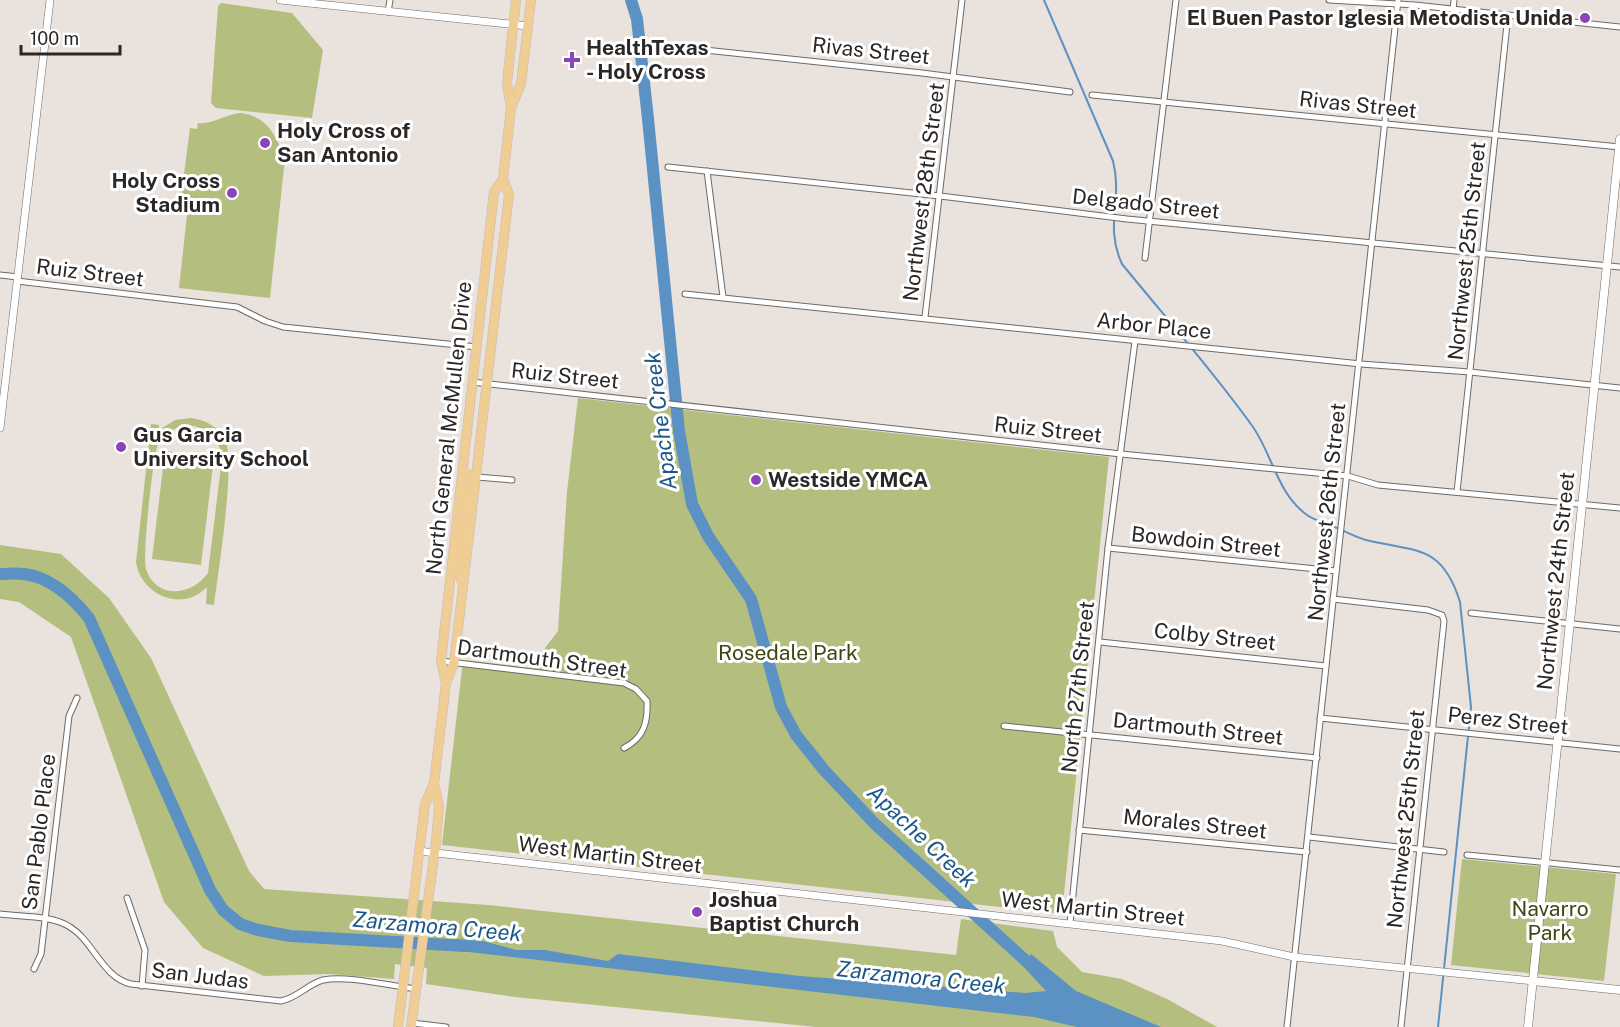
<svg xmlns="http://www.w3.org/2000/svg" width="1620" height="1027" viewBox="0 0 1620 1027" font-family="'Public Sans',sans-serif">
  <rect width="100%" height="100%" fill="#e9e2dd"/>
  <g fill="#b4be7f" fill-rule="evenodd">
    <path d="M221,3l71,10 31,37 -11,68 -96,-10 -5,-5 7,-97z"/>
    <path d="M241,113c27,4 34,22 44,45l-15,140 -91,-10 8,-73 -8,-2 11,-85 7,1 1,-6c14,2 27,-9 43,-10z"/>
    <path d="M578,398l531,59 -47,457 -620,-69 21,-185 67,8 28,-37 9,-139z"/>
    <path d="M191,418c14,2 27,8 34,21 11,23 -7,134 -11,166l-8,-1 1,-17c-25,26 -66,8 -71,-25l15,-138 8,1v5l16,-10zM189,425c19,3 30,14 33,33l-14,115c-16,23 -52,27 -62,-4 -4,-12 7,-113 12,-125 6,-12 18,-17 31,-19z"/>
    <path d="M165,451l49,6 -13,108 -49,-6z"/>
    <path d="M0,545l61,9 48,44 42,60 98,213 15,18 224,16 468,50 5,-36 92,12 4,16 25,25 40,7 45,20 50,28h-401l-301,-30 -89,-13 1,-16 -32,-4 -1,15 -65,-5 -65,2 -61,-28 -39,-46 -93,-265 -52,-35 -19,-3z"/>
    <path d="M1462,859l154,15 -12,107 -153,-16z"/>
  </g>
  <path fill="#5b92c3" d="M454,939l29,2 33,9h29l63,11 10,-7 182,22 225,17 21,-2 -25,-27 10,-10 45,37 85,36h-84l-43,-10 -583,-67z"/>
  <g fill="none" stroke-linecap="round" stroke-linejoin="round">
    <path stroke="#5b92c3" stroke-width="2" d="M1044,0l69,161c10,38 -9,64 9,103 44,54 91,107 131,163 20,29 24,66 54,88 7,5 17,8 25,11 11,4 23,11 34,14 50,12 76,4 94,62l11,105 -33,320"/>
    <g stroke="#5b92c3" stroke-width="12">
      <path d="M631,0l6,19 11,100 31,312 13,73 16,32 43,63 30,108 15,28 28,35 51,54 161,146"/>
      <path d="M0,574c8,0 16,-1 24,0 27,3 49,24 65,44l121,272 13,20 17,14 18,6 32,6 176,10"/>
    </g>
    <g stroke="#706a66" stroke-width="7">
      <g id="minor">
        <path d="M1329,0l86,5 205,22"/>
        <path d="M1453,10l1,-10"/>
        <path d="M388,12l2,-12"/>
        <path d="M667,46l255,27 148,19"/>
        <path d="M1092,95l528,52"/>
        <path d="M668,167l272,29 187,23 493,48"/>
        <path d="M707,171l16,126"/>
        <path d="M1145,258l31,-258"/>
        <path d="M0,275l18,2"/>
        <path d="M17,281l220,26 28,14 18,6 194,20"/>
        <path d="M685,294l676,70 109,8 150,16"/>
        <path d="M925,317l37,-317"/>
        <path d="M472,382l649,72 227,22 30,9 242,23"/>
        <path d="M477,477l35,3"/>
        <path d="M1457,492l51,-477"/>
        <path d="M1108,548l228,23"/>
        <path d="M1333,599l95,11 14,5 2,6 -43,406"/>
        <path d="M1471,613l149,16"/>
        <path d="M1100,642l226,24"/>
        <path d="M441,661l183,22 12,6 11,12c1,21 -3,37 -23,47"/>
        <path d="M1320,718l300,31"/>
        <path d="M1004,726l313,32"/>
        <path d="M1079,830l228,22"/>
        <path d="M1309,837l135,15"/>
        <path d="M1467,855l153,15"/>
        <path d="M127,898l18,52 -3,36"/>
        <path d="M0,914c22,3 51,1 70,13 23,14 33,51 61,57l150,17c16,-3 27,-17 42,-21 25,-5 67,6 94,9"/>
        <path d="M1070,924l38,-376 27,-207"/>
        <path d="M34,969l7,-15 28,-238 8,-18"/>
        <path d="M412,1023l34,4"/>
        <path d="M1287,1027l111,-1027"/>
      </g>
    </g>
    <g stroke="#706a66" stroke-width="8">
      <g id="tertiary">
        <path d="M280,0l248,26"/>
        <path d="M0,428l50,-428"/>
        <path d="M418,851l804,90 72,16 239,24"/>
      </g>
    </g>
    <g stroke="#706a66" stroke-width="9">
      <g id="secondary">
        <path d="M1533,981l87,9"/>
        <path d="M1528,1027l92,-888"/>
      </g>
    </g>
    <g stroke="#bfbebe" stroke-width="10">
      <g id="primary">
        <path d="M511,108l-4,-25 9,-83"/>
        <path d="M462,582l-4,-14 11,-93 -6,-5"/>
        <path d="M446,683l-5,-22 53,-469 9,-13"/>
        <path d="M398,1027l27,-223 9,-21 12,-100 8,-20 55,-469 -6,-15 8,-71 10,-24 10,-84"/>
        <path d="M411,1027l25,-185 3,-36 -5,-23"/>
      </g>
    </g>
    <use href="#minor" stroke="#fff" stroke-width="5"/>
    <use href="#tertiary" stroke="#fff" stroke-width="7"/>
    <use href="#secondary" stroke="#fff" stroke-width="8"/>
    <use href="#primary" stroke="#f0cd94" stroke-width="9"/>
  </g>
  <g fill="#8b45b8" stroke="#fff" stroke-width="2">
    <circle cx="1585" cy="18" r="6"/>
    <path d="M569 51h6v6h6v6h-6v6h-6v-6h-6v-6h6z"/>
    <circle cx="265" cy="143" r="6"/>
    <circle cx="232" cy="193" r="6"/>
    <circle cx="121" cy="447" r="6"/>
    <circle cx="756" cy="480" r="6"/>
    <circle cx="697" cy="912" r="6"/>
  </g>
  <g text-anchor="middle" stroke-width="6" stroke-linejoin="round" paint-order="stroke">
    <g font-size="21" font-weight="bold" fill="#2a2726" stroke="#fff" text-anchor="start">
      <text x="1573" y="25" text-anchor="end">El Buen Pastor Iglesia Metodista Unida</text>
      <text x="586" y="55">HealthTexas<tspan x="586" dy="24">- Holy Cross</tspan></text>
      <text x="277" y="138">Holy Cross of<tspan x="277" dy="24">San Antonio</tspan></text>
      <text x="220" y="188" text-anchor="end">Holy Cross<tspan x="220" dy="24">Stadium</tspan></text>
      <text x="133" y="442">Gus Garcia<tspan x="133" dy="24">University School</tspan></text>
      <text x="768" y="487">Westside YMCA</text>
      <text x="709" y="907">Joshua<tspan x="709" dy="24">Baptist Church</tspan></text>
    </g>
    <g font-size="21" fill="#2a2726" stroke="#fff">
      <text transform="translate(871 51) rotate(6)" y="7">Rivas Street</text>
      <text transform="translate(1358 105) rotate(6)" y="7">Rivas Street</text>
      <text transform="translate(924 192) rotate(-83)" y="7">Northwest 28th Street</text>
      <text transform="translate(1146 204) rotate(6)" y="7">Delgado Street</text>
      <text transform="translate(1467 251) rotate(-84)" y="7">Northwest 25th Street</text>
      <text transform="translate(90 273) rotate(7)" y="7">Ruiz Street</text>
      <text transform="translate(1154 326) rotate(6)" y="7">Arbor Place</text>
      <text transform="translate(565 376) rotate(6)" y="7">Ruiz Street</text>
      <text transform="translate(449 428) rotate(-84)" y="7">North General McMullen Drive</text>
      <text transform="translate(1048 430) rotate(6)" y="7">Ruiz Street</text>
      <text transform="translate(1327 512) rotate(-84)" y="7">Northwest 26th Street</text>
      <text transform="translate(1206 542) rotate(6)" y="7">Bowdoin Street</text>
      <text transform="translate(1556 581) rotate(-84)" y="7">Northwest 24th Street</text>
      <text transform="translate(1215 637) rotate(6)" y="7">Colby Street</text>
      <text transform="translate(542 659) rotate(8)" y="7">Dartmouth Street</text>
      <text transform="translate(1078 687) rotate(-84)" y="7">North 27th Street</text>
      <text transform="translate(1508 721) rotate(6)" y="7">Perez Street</text>
      <text transform="translate(1198 729) rotate(6)" y="7">Dartmouth Street</text>
      <text transform="translate(1406 819) rotate(-84)" y="7">Northwest 25th Street</text>
      <text transform="translate(1195 824) rotate(6)" y="7">Morales Street</text>
      <text transform="translate(39 832) rotate(-83)" y="7">San Pablo Place</text>
      <text transform="translate(610 855) rotate(7)" y="7">West Martin Street</text>
      <text transform="translate(1093 909) rotate(6)" y="7">West Martin Street</text>
      <text transform="translate(200 976) rotate(7)" y="7">San Judas</text>
    </g>
    <g font-size="21" fill="#404611" stroke="#fff">
      <text x="788" y="660">Rosedale Park</text>
      <text x="1550" y="916">Navarro<tspan x="1550" dy="24">Park</tspan></text>
    </g>
    <g font-size="22" font-style="italic" fill="#1b5888" stroke="#fff">
      <text transform="translate(660 421) rotate(-97)" y="8">Apache Creek</text>
      <text transform="translate(922 836) rotate(43)" y="8">Apache Creek</text>
      <text transform="translate(437 926) rotate(5)" y="8">Zarzamora Creek</text>
      <text transform="translate(921 977) rotate(6)" y="8">Zarzamora Creek</text>
    </g>
  </g>
  <path d="M21 45v9h99v-9" fill="none" stroke="#2a2726" stroke-width="3"/>
  <text x="30" y="45" font-size="18" fill="#2a2726" stroke="#ffffff" stroke-width="4.5" paint-order="stroke">100 m</text>
</svg>
